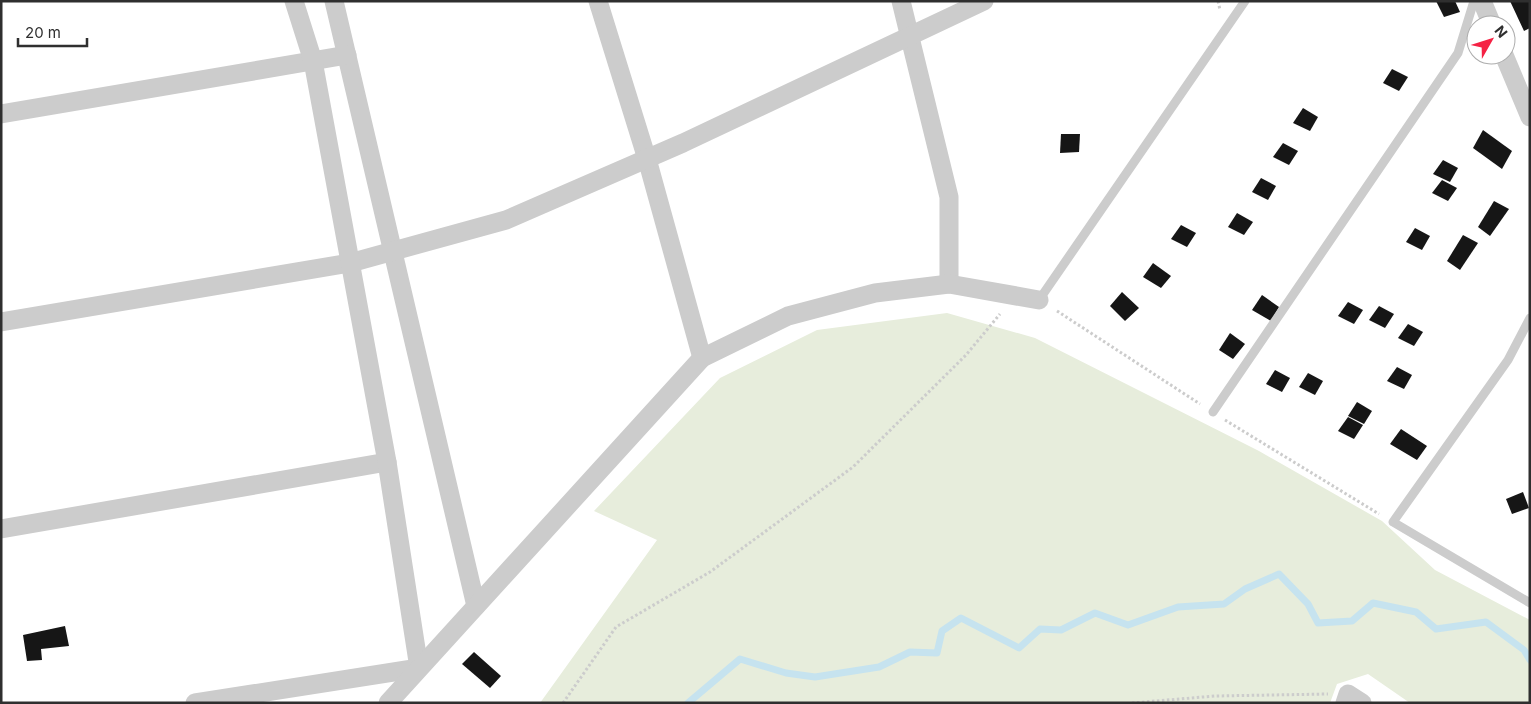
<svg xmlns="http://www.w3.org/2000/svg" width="1531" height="704" viewBox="0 0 1531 704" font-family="Inter,sans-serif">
  <rect width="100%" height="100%" fill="#fff"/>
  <path fill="#e7eddc" d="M947,313l88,25 224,113 123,70 53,49 95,50v83h-120l-42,-29 -31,10 -7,19h-790l117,-163 -63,-29 126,-133 97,-48z"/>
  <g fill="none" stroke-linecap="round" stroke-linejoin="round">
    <path stroke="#c6e3ef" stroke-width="7" d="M688,703l52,-44 46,14 29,4 64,-10 31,-15 27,1 5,-22 19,-13 58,30 21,-19 21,1 34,-17 33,12 50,-18 46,-3 21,-15 34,-15 29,30 10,19 34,-2 21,-18 43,9 20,17 50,-7 38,28 6,10"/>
  </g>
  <g fill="#161616">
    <path d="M1436,1h19l5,11 -16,5z"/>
    <path d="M1510,1h19l1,27 -6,3z"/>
    <path d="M1392,69l16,8 -9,14 -16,-8z"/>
    <path d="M1303,108l15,9 -8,14 -17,-8z"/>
    <path d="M1483,130l29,21 -10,18 -29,-21z"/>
    <path d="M1061,134h19l-1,18 -19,1z"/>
    <path d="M1283,143l15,8 -9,14 -16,-8z"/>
    <path d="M1443,160l15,8 -8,14 -17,-8z"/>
    <path d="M1261,178l15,8 -8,14 -16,-8z"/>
    <path d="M1442,180l15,8 -9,13 -16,-8z"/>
    <path d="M1494,201l15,8 -19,27 -12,-9z"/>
    <path d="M1237,213l16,9 -9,13 -16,-8z"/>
    <path d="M1181,225l15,8 -9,14 -16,-8z"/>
    <path d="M1415,228l15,8 -8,14 -16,-8z"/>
    <path d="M1463,235l15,8 -18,27 -13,-9z"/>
    <path d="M1153,263l18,13 -10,12 -18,-11z"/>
    <path d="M1122,292l17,16 -14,13 -15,-15z"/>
    <path d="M1262,295l17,12 -8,14 -19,-11z"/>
    <path d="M1348,302l15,8 -9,14 -16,-8z"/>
    <path d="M1379,306l15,8 -9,14 -16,-8z"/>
    <path d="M1408,324l15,8 -9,14 -16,-8z"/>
    <path d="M1230,333l15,11 -12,15 -14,-9z"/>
    <path d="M1397,367l15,8 -8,14 -17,-8z"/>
    <path d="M1275,370l15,8 -8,14 -16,-8z"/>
    <path d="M1308,373l15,8 -8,14 -16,-8z"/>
    <path d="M1357,402l15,9 -8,13 -16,-8z"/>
    <path d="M1348,417l15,8 -9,14 -16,-8z"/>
    <path d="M1401,429l26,17 -10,14 -27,-16z"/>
    <path d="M1523,492l6,16 -17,6 -6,-15z"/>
    <path d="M65,626l4,20 -28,3 1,11 -15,1 -4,-26z"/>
    <path d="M474,652l27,24 -11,12 -28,-24z"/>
  </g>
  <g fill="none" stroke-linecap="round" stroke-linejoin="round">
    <g stroke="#ccc" stroke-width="3" stroke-dasharray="2.5 2.5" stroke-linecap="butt">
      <path d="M1218,1l2,9"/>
      <path d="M1057,311l143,93"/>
      <path d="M1225,420l154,94"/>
      <path d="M563,703l53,-76 94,-55 143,-105 113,-112 34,-41"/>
      <path d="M1132,703l83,-7 113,-2"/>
    </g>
    <g stroke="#ccc" stroke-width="9">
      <path d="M1039,300l206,-299"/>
      <path d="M1530,318l-22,42 -115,162 137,81"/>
      <path d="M1213,412l245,-359 16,-52"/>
    </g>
    <g stroke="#ccc" stroke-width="19">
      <path d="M334,1l142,605"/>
      <path d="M598,1l49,158 55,199"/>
      <path d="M901,1l48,196v87"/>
      <path d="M1482,1l10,24"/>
      <path d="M1504,55l26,62"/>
      <path d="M1,114l346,-59"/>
      <path d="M1,322l349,-59 156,-43 177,-77 301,-142"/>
      <path d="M1,529l386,-67"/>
      <path d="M195,703l224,-35 -32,-206 -74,-401 -19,-60"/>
      <path d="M388,703l314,-345 86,-42 87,-23 74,-9 90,16"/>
      <path d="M1345,703l3,-9 14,9"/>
    </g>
  </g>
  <rect width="1531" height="704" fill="none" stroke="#2f2f2f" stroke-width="5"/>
  <g transform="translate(1491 40) rotate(51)"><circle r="24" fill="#ffffff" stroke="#acacac"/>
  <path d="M0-4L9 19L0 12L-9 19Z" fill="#f52244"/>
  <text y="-8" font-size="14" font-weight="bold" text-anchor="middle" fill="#2f2f2f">N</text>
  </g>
  <path d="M18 38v8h69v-8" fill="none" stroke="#2f2f2f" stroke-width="2.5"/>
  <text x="25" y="38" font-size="15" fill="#2f2f2f" stroke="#ffffff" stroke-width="4" paint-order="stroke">20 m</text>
</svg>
